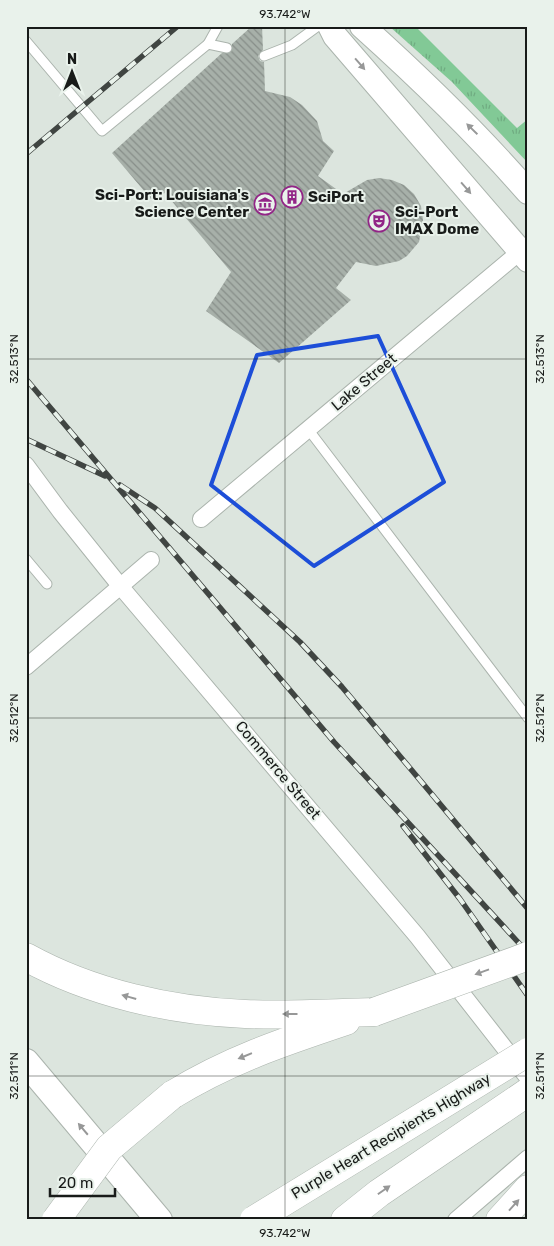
<svg xmlns="http://www.w3.org/2000/svg" width="554" height="1246" viewBox="0 0 554 1246" font-family="Rubik,sans-serif">
  <defs>
    <pattern id="grass-tufts" width="24" height="20" patternUnits="userSpaceOnUse" patternTransform="scale(1.25)"><rect width="24" height="20" fill="#82c996"/><path d="M3 7l-1-3M5 7V3M7 7l1-3M15 17l-1-3M17 17v-4M19 17l1-3" fill="none" stroke="#70ac81"/></pattern>
    <pattern id="building-back-hatch" width="6" height="6" patternUnits="userSpaceOnUse" patternTransform="scale(1.25)"><rect width="6" height="6" fill="#a7b0a9"/><path d="M-1 5l2 2M0 0l6 6M5-1l2 2" fill="none" stroke="#878e89"/></pattern>
  </defs>
  <rect width="100%" height="100%" fill="#dce5de"/>
  <path fill="url(#grass-tufts)" d="M389,26h26l102,102 11,-9v44l-76,-81z"/>
  <path fill="url(#building-back-hatch)" d="M252,26h10l1,24 -5,6 2,5 4,1 1,29 25,6 12,8 15,16 6,20 11,10 -16,25 25,18 24,-14 12,-2 13,2 12,5 10,9 7,12 2,14 -4,22 -12,14 -8,5 -23,5 -20,-4 -20,26 15,12 -72,63 -73,-52 25,-39 -66,-79 -14,6 -39,-46 110,-100 9,-1 1,-8z"/>
  <g fill="none" stroke-linecap="round" stroke-linejoin="round">
    <g stroke="#abb4ad" stroke-width="11">
      <g id="service">
        <path d="M26,41l76,90 106,-87 19,4"/>
        <path d="M208,44l10,-18"/>
        <path d="M264,56l28,-11 26,-19"/>
        <path d="M308,429l220,289"/>
        <path d="M26,559l21,25"/>
      </g>
    </g>
    <g stroke="#abb4ad" stroke-width="18">
      <g id="minor">
        <path d="M26,465l34,46 61,76 296,349 111,142"/>
        <path d="M201,519l327,-274"/>
        <path d="M26,667l125,-107"/>
        <path d="M456,1220l72,-62"/>
      </g>
    </g>
    <g stroke="#abb4ad" stroke-width="26">
      <g id="secondary">
        <path d="M330,26l5,10 193,224"/>
        <path d="M362,26c59,53 114,106 166,166"/>
      </g>
    </g>
    <g stroke="#abb4ad" stroke-width="28">
      <path id="primary" d="M26,1062l133,158"/>
    </g>
    <g stroke="#abb4ad" stroke-width="29">
      <g id="motorway">
        <path d="M26,957c65,36 145,54 219,57 43,2 86,-1 129,-2"/>
        <path d="M172,1095c57,-35 111,-53 174,-74"/>
        <path d="M345,1220l34,-27 149,-101"/>
        <path d="M500,1220l28,-31"/>
      </g>
    </g>
    <use href="#service" stroke="#fff" stroke-width="9"/>
    <use href="#minor" stroke="#fff" stroke-width="16"/>
    <use href="#secondary" stroke="#fff" stroke-width="24"/>
    <use href="#primary" stroke="#fff" stroke-width="26"/>
    <use href="#motorway" stroke="#fff" stroke-width="28"/>
    <g stroke="#404542" stroke-width="5.5">
      <g id="rail">
        <path d="M26,154l152,-128"/>
        <path d="M26,379l308,363 194,211"/>
        <path d="M26,439l79,37"/>
        <path d="M120,485l35,23 145,134 42,45 186,222"/>
        <path d="M403,826l57,73 68,97"/>
      </g>
    </g>
    <use href="#rail" stroke="#e9f2eb" stroke-width="4" stroke-dasharray="11" stroke-linecap="butt"/>
    <g stroke="#abb4ad" stroke-width="29" stroke-linecap="butt">
      <g id="motorway-bridge">
        <path d="M374,1012l154,-56"/>
        <path d="M56,1220l53,-72 63,-53"/>
        <path d="M254,1220l274,-168"/>
      </g>
    </g>
    <use href="#motorway-bridge" stroke="#fff" stroke-width="28"/>
  </g>
  <defs><path id="oneway-solid" d="M-6-.8H1V-3.2L6.5 0L1 3.2V.8H-6Z" transform="scale(1.25)"/></defs>
  <g fill="#979898">
    <use href="#oneway-solid" transform="translate(360 64) rotate(49)"/>
    <use href="#oneway-solid" transform="translate(472 129) rotate(-136)"/>
    <use href="#oneway-solid" transform="translate(466 188) rotate(49)"/>
    <use href="#oneway-solid" transform="translate(482 972) rotate(160)"/>
    <use href="#oneway-solid" transform="translate(129 997) rotate(-164)"/>
    <use href="#oneway-solid" transform="translate(290 1014) rotate(180)"/>
    <use href="#oneway-solid" transform="translate(245 1056) rotate(158)"/>
    <use href="#oneway-solid" transform="translate(83 1129) rotate(-130)"/>
    <use href="#oneway-solid" transform="translate(384 1190) rotate(-35)"/>
    <use href="#oneway-solid" transform="translate(514 1205) rotate(-48)"/>
  </g>
  <path fill="none" stroke="#1d4ed8" stroke-width="4" stroke-linejoin="round" d="M378,336l66,146 -130,84 -103,-81 46,-130z"/>
  <path fill="none" stroke="#181b19" stroke-width="1" stroke-opacity="0.45" d="M285,26v1194M26,359h502M26,718h502M26,1076h502"/>
  <defs>
    <g id="building-ring" transform="scale(1.125)"><circle r="9.5" fill="#e9f2eb" stroke="#922587" stroke-width="1.5"/><path d="M-4-6H4V6H1V3H-1V6H-4ZM-2.5-4.3h1.7v1.8h-1.7ZM.8-4.3h1.7v1.8H.8ZM-2.5-1h1.7V.8h-1.7ZM.8-1h1.7V.8H.8Z" fill="#922587"/></g>
    <g id="museum-ring" transform="scale(1.125)"><circle r="9.5" fill="#e9f2eb" stroke="#922587" stroke-width="1.5"/><path d="M0-6L6-3V-2H-6V-3ZM-5-1h2V3h-2ZM-1-1h2V3h-2ZM3-1h2V3H3ZM-6 4H6V6H-6Z" fill="#922587"/></g>
    <g id="theatre-ring" transform="scale(1.125)"><circle r="9.5" fill="#e9f2eb" stroke="#922587" stroke-width="1.5"/><path d="M-5-5.5Q0-4 5-5.5V0Q5 5 0 6Q-5 5-5 0ZM-3.3-2.5H-1v1.5H-3.3ZM1-2.5H3.3v1.5H1ZM-2.8 1Q0 5.5 2.8 1Z" fill="#922587"/></g>
  </defs>
  <g fill-rule="evenodd">
    <use href="#building-ring" x="292" y="197"/>
    <use href="#museum-ring" x="265" y="204"/>
    <use href="#theatre-ring" x="379" y="221"/>
  </g>
  <g text-anchor="middle" stroke-width="4" stroke-linejoin="round" paint-order="stroke">
    <g font-size="15" font-weight="bold" fill="#181b19" stroke="#e9f2eb" text-anchor="start">
      <text x="249" y="200" text-anchor="end">Sci-Port: Louisiana's<tspan x="249" dy="17">Science Center</tspan></text>
      <text x="308" y="202">SciPort</text>
      <text x="395" y="217">Sci-Port<tspan x="395" dy="17">IMAX Dome</tspan></text>
    </g>
    <g font-size="15" fill="#181b19" stroke="#e9f2eb">
      <text transform="translate(364 382) rotate(-40)" y="5">Lake Street</text>
      <text transform="translate(278 770) rotate(50)" y="5">Commerce Street</text>
      <text transform="translate(391 1136) rotate(-31)" y="5">Purple Heart Recipients Highway</text>
    </g>
  </g>
  <rect width="554" height="1246" fill="none" stroke="#e9f2eb" stroke-width="55"/>
  <g transform="translate(72 72)" stroke="#e9f2eb" stroke-width="4" paint-order="stroke">
  <path d="M0-4L9 19L0 12L-9 19Z" fill="#181b19"/>
  <text y="-8" font-size="14" font-weight="bold" text-anchor="middle" fill="#181b19">N</text>
  </g>
  <path d="M50 1188v8h65v-8" fill="none" stroke="#181b19" stroke-width="2.5"/>
  <text x="58" y="1188" font-size="15" fill="#181b19" stroke="#e9f2eb" stroke-width="4" paint-order="stroke">20 m</text>
  <rect x="28" y="28" width="498" height="1190" fill="none" stroke="#181b19" stroke-width="2"/>
  <g font-size="12" text-anchor="middle" fill="#181b19">
    <text x="285" y="18">93.742°W</text>
    <text transform="translate(14 359) rotate(-90)" y="4">32.513°N</text>
    <text transform="translate(540 359) rotate(-90)" y="4">32.513°N</text>
    <text transform="translate(14 718) rotate(-90)" y="4">32.512°N</text>
    <text transform="translate(540 718) rotate(-90)" y="4">32.512°N</text>
    <text transform="translate(14 1076) rotate(-90)" y="4">32.511°N</text>
    <text transform="translate(540 1076) rotate(-90)" y="4">32.511°N</text>
    <text x="285" y="1237">93.742°W</text>
  </g>
</svg>
